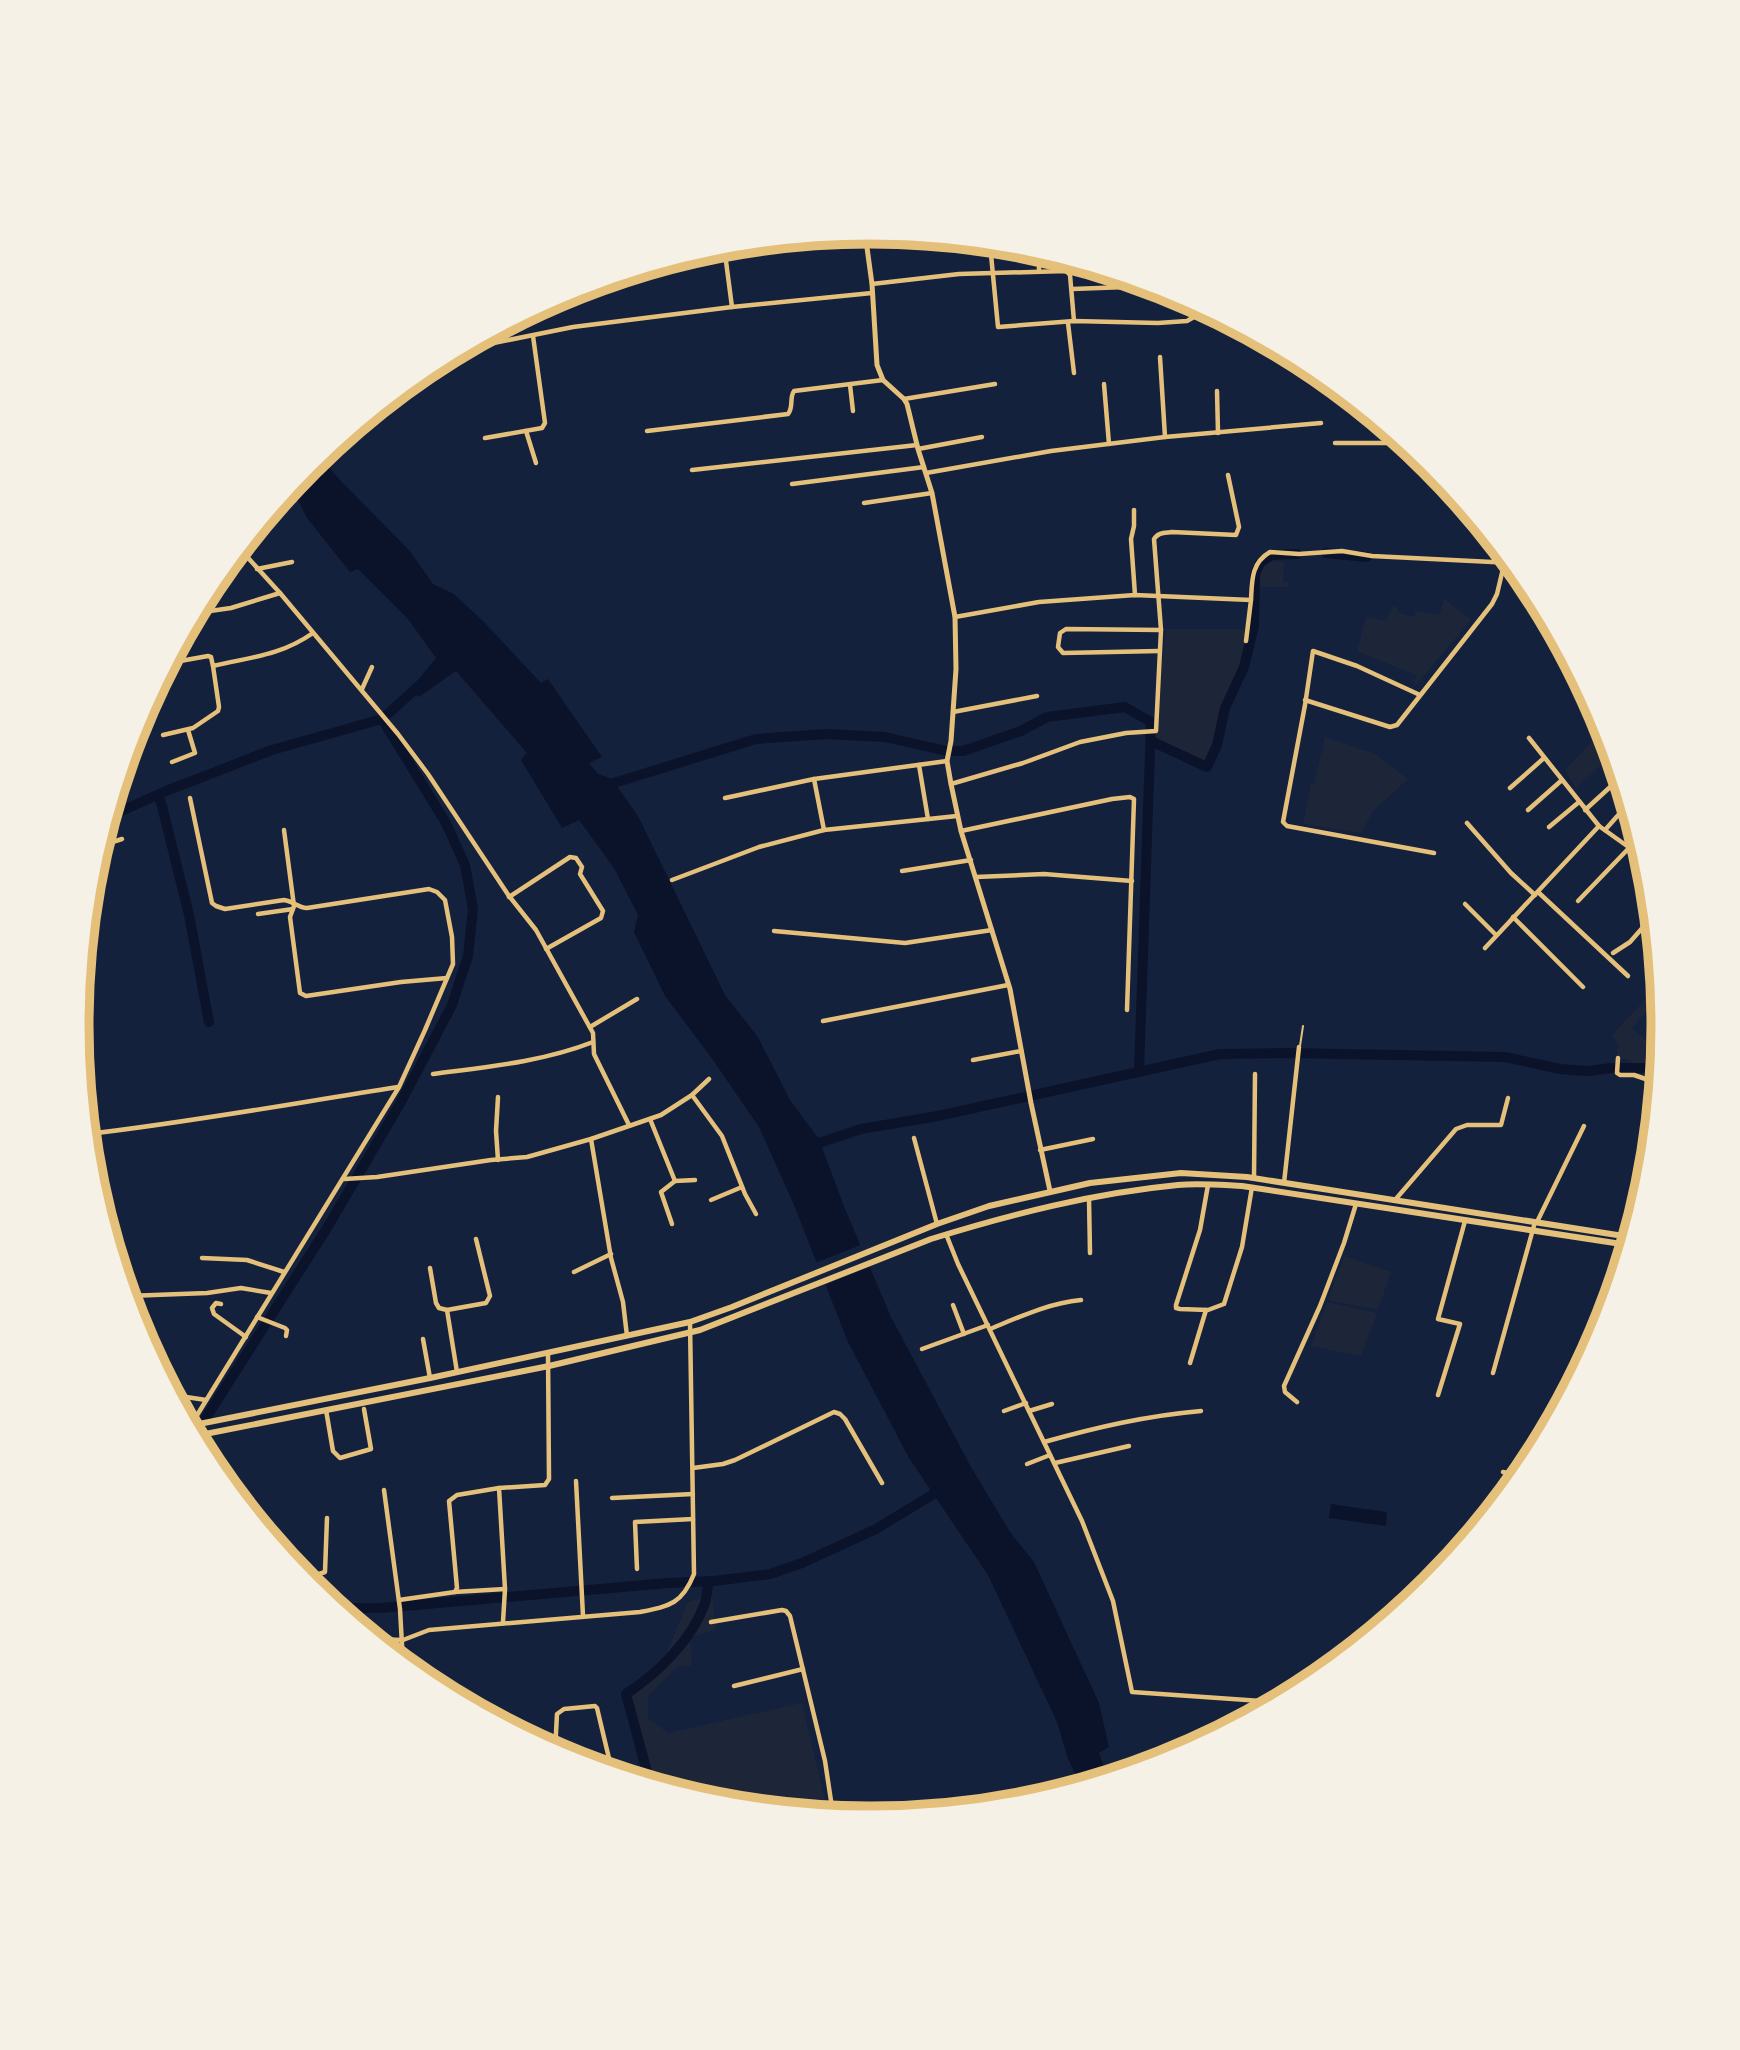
<svg xmlns="http://www.w3.org/2000/svg" width="1740" height="2050" viewBox="0 0 1740 2050" font-family="'Varela Round',sans-serif">
  <rect width="100%" height="100%" fill="#14213d"/>
  <g fill="#1d2539">
    <path d="M1267,562h17l-1,20h5v5h-29c-3,-11 0,-17 8,-25z"/>
    <path d="M1444,599l27,21 -57,67 2,-12 -59,-24 9,-34 20,4 7,-15 5,2v5l16,4 2,-6 24,4z"/>
    <path d="M1166,629h78l2,17 -40,117 -53,-24z"/>
    <path d="M1605,728l8,26 -37,34 -11,-18z"/>
    <path d="M1325,737l50,17 33,25 -35,32 -12,22 -58,-9 8,-40 3,1z"/>
    <path d="M1657,987l3,8 -28,33 19,17 11,-11 -3,31 -27,-1 -1,-4 -13,-2 -1,-8 2,-5 -7,-10z"/>
    <path d="M1344,1256l47,16 -13,38 -50,-10z"/>
    <path d="M1327,1302l50,11 -16,43 -50,-10z"/>
    <path d="M712,1595l4,34 -26,9 2,27 -15,2 -29,29v22l20,15 134,-30 24,102 -30,6 -81,-8 -59,-18 -26,-88 2,-13 31,-23 25,-59z"/>
  </g>
  <g fill="#0b132b">
    <path d="M319,456l21,24 69,70 24,34 21,10 30,28 57,61 7,-4 54,78 -13,6 9,11 14,5 26,37 87,179 33,42 32,63 29,39 26,70 46,108 80,150 39,65 24,30 65,141 10,44 -10,6 9,24 -27,9 -13,-27 -11,-37 -69,-147 -79,-117 -61,-116 -54,-137 -35,-78 -46,-67 -48,-64 -31,-64 4,-17 -24,-47 -35,-48 -17,8 -41,-68 6,-7 -71,-82 -37,26 -10,-6 27,-33 -28,-39 -50,-50 -8,3 -43,-54 -15,-30 -8,7 26,-31z"/>
    <path d="M1331,1504l56,8 -1,14 -57,-8z"/>
  </g>
  <path fill="#14213d" d="M863,1244l9,22 -50,20 -9,-22z"/>
  <g fill="none" stroke-linecap="round" stroke-linejoin="round">
    <g stroke="#0b132b" stroke-width="10">
      <path d="M1326,553l41,4"/>
      <path d="M1151,741l56,26 10,-22 8,-37 19,-41 10,-41 1,-52 5,-11 11,-8 26,-1"/>
      <path d="M604,786l152,-47 70,-5 59,3 61,14h17l58,-20 26,-14 78,-10 26,15 -12,349"/>
      <path d="M158,795l4,11 27,109 20,107"/>
      <path d="M108,817l58,-26 106,-41 110,-31 39,-35"/>
      <path d="M807,1147l54,-18 77,-13 282,-62 69,-1 216,4 55,12 28,2 23,-3h48"/>
      <path d="M195,1435l132,-207 74,-126 51,-97 16,-49 5,-47 -8,-44 -19,-42 -64,-104"/>
      <path d="M336,1608h45l287,-25 46,-2 56,-7 32,-11 74,-34 69,-42"/>
      <path d="M650,1783l-24,-89c32,-21 66,-54 79,-91 2,-7 2,-15 4,-22"/>
    </g>
    <path stroke="#e5c07b" stroke-width="2" d="M1300,1046l3,-20"/>
    <g stroke="#e5c07b" stroke-width="4.5">
      <path d="M865,237l25,-3"/>
      <path d="M990,244l8,83 76,-6 84,2 29,-2 7,-4 -3,-15"/>
      <path d="M724,246l8,61"/>
      <path d="M1039,252v19"/>
      <path d="M872,284l87,-10 107,-3 4,4 4,46"/>
      <path d="M1072,289l82,-3"/>
      <path d="M1068,323l6,50"/>
      <path d="M459,350l114,-23 159,-20 140,-14"/>
      <path d="M1160,357l5,80"/>
      <path d="M1304,363h2"/>
      <path d="M1104,384l5,60"/>
      <path d="M850,385l3,26"/>
      <path d="M1217,391l1,42"/>
      <path d="M904,399l91,-15"/>
      <path d="M526,431l10,32"/>
      <path d="M647,431l141,-17c6,-7 1,-16 6,-23l89,-11"/>
      <path d="M485,438l57,-10 3,-5 -12,-87"/>
      <path d="M1335,443h69"/>
      <path d="M918,449l64,-12"/>
      <path d="M692,470l225,-25"/>
      <path d="M926,473l125,-22 114,-14 156,-14"/>
      <path d="M792,484l132,-17"/>
      <path d="M864,503l68,-10"/>
      <path d="M1134,510v16l-3,13 4,56"/>
      <path d="M240,549l40,44 118,141 30,40 81,122 27,34 57,103 1,21 35,71"/>
      <path d="M257,569l35,-7"/>
      <path d="M1251,600c1,-19 0,-37 19,-48l29,2 43,-3 30,5 140,7"/>
      <path d="M196,613l35,-5 49,-15"/>
      <path d="M955,617l84,-15 96,-7 116,5 -5,41"/>
      <path d="M1159,651l-96,2 -5,-6 2,-14 6,-4 95,1"/>
      <path d="M169,663l39,-7 3,1 2,9c37,-9 67,-10 100,-33"/>
      <path d="M362,689l10,-22"/>
      <path d="M1420,695l-63,-29 -44,-15 -8,54 -22,117 4,4 147,27"/>
      <path d="M1305,700l85,27 7,-2 95,-121 5,-10 9,-38"/>
      <path d="M953,712l84,-16"/>
      <path d="M163,735l30,-7 25,-17 1,-4 -6,-41"/>
      <path d="M1529,738l70,88 45,32"/>
      <path d="M172,762l23,-9 -7,-23"/>
      <path d="M919,765l9,54"/>
      <path d="M814,779l10,51"/>
      <path d="M951,784l72,-21 57,-21 46,-9 30,-2 5,-101 -7,-91c4,-7 11,-6 18,-7l64,3 3,-8 -11,-52"/>
      <path d="M1510,788l34,-30"/>
      <path d="M190,798l22,105 4,3 9,3 59,-9c9,1 14,8 23,8l122,-19 8,3 8,8 7,37 1,27 -28,66 -26,57 -208,338"/>
      <path d="M725,798l89,-19 133,-18"/>
      <path d="M1528,810l34,-30"/>
      <path d="M1585,810l35,-32"/>
      <path d="M1467,823l44,50 24,22"/>
      <path d="M1549,827l30,-25"/>
      <path d="M284,830l10,76 -4,11 10,76 6,3 95,-14 46,-4"/>
      <path d="M1605,830l23,-26"/>
      <path d="M961,831l151,-32 18,-2 4,2 -7,211"/>
      <path d="M100,846l22,-7"/>
      <path d="M902,871l69,-11"/>
      <path d="M976,877l68,-3 88,7"/>
      <path d="M672,880l87,-33 65,-17 133,-14"/>
      <path d="M1538,892l90,84"/>
      <path d="M509,897l61,-40 6,1 6,9 -2,7 23,37 -2,7 -55,31"/>
      <path d="M1578,901l51,-53"/>
      <path d="M1465,904l31,31"/>
      <path d="M258,914l35,-5"/>
      <path d="M1513,917l70,70"/>
      <path d="M774,931l131,12 87,-13"/>
      <path d="M1485,948l114,-122"/>
      <path d="M1613,953l17,-11 22,-25"/>
      <path d="M823,1021l185,-36"/>
      <path d="M590,1027l47,-28"/>
      <path d="M1618,1058l-1,15 3,2h14l23,8"/>
      <path d="M973,1060l48,-9"/>
      <path d="M433,1074c53,-7 109,-12 160,-32"/>
      <path d="M692,1095l30,41 23,58 11,20"/>
      <path d="M650,1119l25,62"/>
      <path d="M88,1134c104,-12 207,-31 310,-47"/>
      <path d="M914,1138l23,86"/>
      <path d="M591,1139l20,119 12,44 4,34"/>
      <path d="M1040,1150l53,-11"/>
      <path d="M498,1160l-2,-29 2,-34"/>
      <path d="M1254,1178l1,-104"/>
      <path d="M344,1179l33,-2 114,-17 36,-3 64,-18 70,-24 31,-20 17,-16"/>
      <path d="M1284,1183l15,-136"/>
      <path d="M1208,1185l-8,45 -24,75v3l4,1 28,1 16,-6 18,-57 10,-60"/>
      <path d="M1089,1199l1,54"/>
      <path d="M711,1200l31,-13"/>
      <path d="M1395,1200l61,-71 11,-4h34l7,-27"/>
      <path d="M1537,1222l47,-96"/>
      <path d="M672,1224l-11,-32 14,-11 20,-1"/>
      <path d="M946,1234l12,30 124,257 31,80 19,91 145,10"/>
      <path d="M202,1258l45,2 37,12"/>
      <path d="M430,1268l6,35 3,5 8,2 39,-7 4,-7 -14,-57"/>
      <path d="M574,1272l37,-18"/>
      <path d="M128,1296l79,-3 34,-5 30,5"/>
      <path d="M221,1304l-5,-1 -4,5 2,6 32,23"/>
      <path d="M953,1305l11,29"/>
      <path d="M447,1310l10,62"/>
      <path d="M257,1317l28,11 2,2 -1,6"/>
      <path d="M990,1329c29,-12 59,-26 91,-29"/>
      <path d="M423,1339l7,39"/>
      <path d="M922,1349l66,-24"/>
      <path d="M1190,1363l16,-53"/>
      <path d="M1493,1373l42,-151"/>
      <path d="M173,1395l33,5"/>
      <path d="M1438,1395l22,-71 -22,-5 27,-98"/>
      <path d="M1297,1402l-12,-10 -1,-6 36,-80 24,-63 12,-39"/>
      <path d="M326,1410l7,41 7,7 31,-9 -7,-40"/>
      <path d="M1004,1411l22,-8"/>
      <path d="M1029,1411l23,-7"/>
      <path d="M1044,1442c54,-15 101,-26 157,-31"/>
      <path d="M1055,1463l74,-17"/>
      <path d="M1027,1464l23,-9"/>
      <path d="M693,1468l30,-4 12,-4 99,-48 6,2 5,5 37,64"/>
      <path d="M1503,1472l18,4"/>
      <path d="M576,1481l7,135"/>
      <path d="M384,1490l16,119 3,54"/>
      <path d="M612,1498l81,-4"/>
      <path d="M637,1569l-2,-47 58,-3"/>
      <path d="M301,1576l18,-2 6,-2 2,-54"/>
      <path d="M454,1592l51,-3"/>
      <path d="M399,1600l56,-8 2,-4 -8,-87 8,-6 42,-7"/>
      <path d="M503,1622l2,-33 -6,-101 46,-3 4,-6 -1,-126"/>
      <path d="M711,1622l71,-12 4,1 4,5 35,145 8,53"/>
      <path d="M374,1639l29,1 26,-10 211,-18c30,-6 42,-8 54,-38l-4,-252"/>
      <path d="M734,1686l69,-17"/>
      <path d="M555,1752l2,-38 7,-5 31,-3 2,2 15,63"/>
    </g>
    <path stroke="#e5c07b" stroke-width="5" d="M865,233l7,51 5,81 6,15 21,19 3,5 11,45 14,44 23,124 1,52 -5,72 -4,20 4,23 10,47 49,158 21,114 19,88"/>
    <g stroke="#e5c07b" stroke-width="6">
      <path d="M189,1426l241,-48 260,-56 42,-15 205,-83 52,-18 101,-23 91,-10 66,4 383,60"/>
      <path d="M195,1436l354,-70 151,-36 231,-91c81,-25 163,-46 247,-54 21,-2 43,0 64,1l386,59"/>
    </g>
  </g>
  <path d="M0 0H1740V2050H0ZM89 1025a781 781 0 1 1 1562 0a781 781 0 1 1-1562 0Z" fill="#f6f1e7" fill-rule="evenodd"/>
  <path fill="none" stroke="#e5c07b" stroke-width="9" d="M89 1025a781 781 0 1 1 1562 0a781 781 0 1 1-1562 0Z"/>
</svg>
